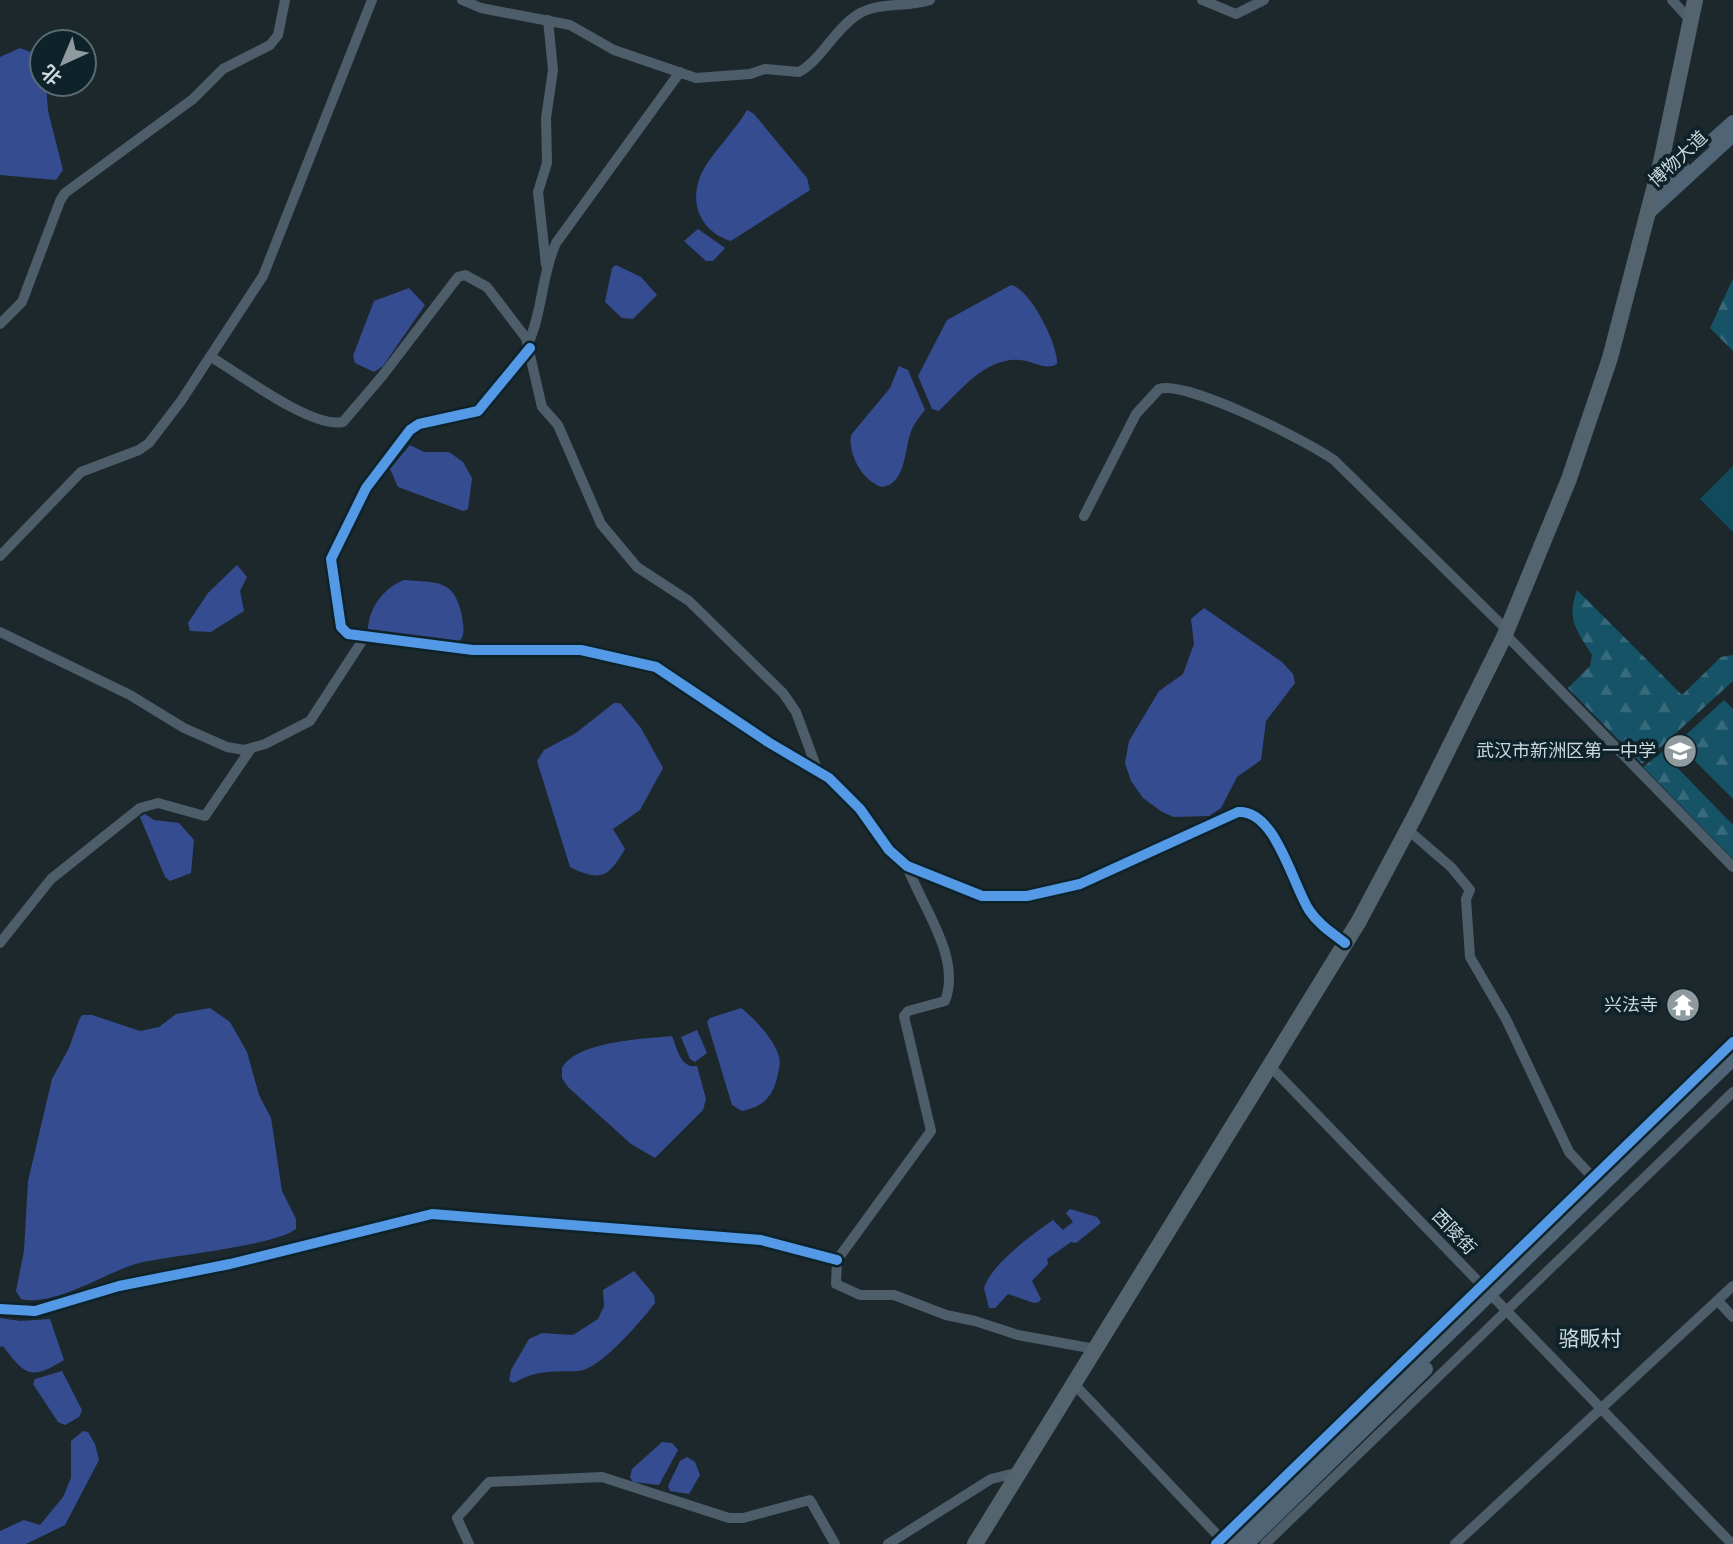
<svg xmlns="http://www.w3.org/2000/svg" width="1733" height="1544" viewBox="0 0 1733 1544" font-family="Rubik,'Noto Sans SC',sans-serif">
  <defs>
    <pattern id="forest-firs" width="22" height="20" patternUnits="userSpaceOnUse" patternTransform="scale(1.75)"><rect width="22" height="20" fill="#165367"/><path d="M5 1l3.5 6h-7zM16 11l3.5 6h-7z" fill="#376b7c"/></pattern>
  </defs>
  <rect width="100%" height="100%" fill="#1d282d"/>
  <g fill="url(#forest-firs)">
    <path d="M1733,279v72l-23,-23z"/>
    <path d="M1577,590l105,105 39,-38 12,-2v26l-91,83 -74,-76 22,-22 2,-11c-15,-24 -26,-36 -15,-65z"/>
    <path d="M1724,700l9,9v90l-56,-56z"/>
    <path d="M1662,752l71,73v34l-90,-92z"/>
  </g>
  <path fill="#114a5c" d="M1733,466v66l-33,-33z"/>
  <g fill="#364c90">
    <path d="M20,48l22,8v28h4l2,27 15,59 -7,10 -56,-5v-118z"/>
    <path d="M747,110l7,4 53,64 3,12 -79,51c-29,-9 -42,-36 -31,-64 7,-19 36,-47 47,-67z"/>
    <path d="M698,229l27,19 -12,13h-7l-22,-20z"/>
    <path d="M616,265l25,12 16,18 -24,24 -11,-1 -17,-16 7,-34z"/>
    <path d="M1011,285c19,3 48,61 46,79 -13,7 -23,-3 -37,-4 -34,-3 -59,30 -81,51l-7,-2 -14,-33 29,-56z"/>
    <path d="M409,288l16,17 -42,61 -9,6 -19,-9 -2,-7 21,-55z"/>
    <path d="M899,366l9,4 17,40c-5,6 -10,12 -13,19 -8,18 -5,55 -30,58 -20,-6 -34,-33 -31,-52l39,-47z"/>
    <path d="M410,445l14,7h25l14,10 9,16 -4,31 -5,2 -65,-24 -8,-18z"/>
    <path d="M237,565l10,12 -7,14 4,20 -33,21 -21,-1 -2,-8 20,-30z"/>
    <path d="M404,580c33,3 50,-2 58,36 1,10 4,18 -3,26l-86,-10 -5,-3c1,-22 16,-41 36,-49z"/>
    <path d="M1204,608l78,54 11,12 2,9 -29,38 -5,39 -24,17 -16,31 -12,8 -35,1 -12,-5 -19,-14 -12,-17 -6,-18 4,-22 30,-50 24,-17 11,-30 -3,-25z"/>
    <path d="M614,703h6l21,25 22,40 -23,42 -27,19 12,20c-16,27 -23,34 -55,18l-33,-106 7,-11 32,-17z"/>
    <path d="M145,814l9,6 25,3 15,17 -3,33 -21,8 -5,-4 -25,-60z"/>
    <path d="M210,1008l20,14 17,30 12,43 12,23 11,73 14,28v10c-22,17 -124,26 -157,34 -33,9 -84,44 -118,36l-5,-8 8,-40 4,-70 24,-102 17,-31 10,-28 3,-5h10l48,16 19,-4 17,-13z"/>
    <path d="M741,1008c13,10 34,32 38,49 2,6 0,11 -1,17 -5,22 -13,32 -36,37l-10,-6 -25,-83 3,-4z"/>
    <path d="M697,1030l10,23 -12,9 -5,-3 -9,-22z"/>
    <path d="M672,1036c6,14 8,32 25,30l9,33 -3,11 -48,48 -24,-14 -63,-57 -6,-9v-10c15,-27 82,-29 110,-32z"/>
    <path d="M1070,1209l27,8 4,6 -25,20 -5,-1 -24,17 1,5 -16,17 9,18 -2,3 -5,1 -26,-9 -13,14h-6l-5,-20c8,-25 48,-53 69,-68l10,10 10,-8 -7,-9z"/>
    <path d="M634,1271l20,24 1,8c-13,17 -56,68 -77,68 -26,1 -40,-2 -64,12l-5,-2 2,-11 18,-31 13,-6 31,2 25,-16 6,-13 -1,-16z"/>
    <path d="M0,1318l20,3 30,-2 14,41c-34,21 -39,15 -61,-14l-3,1z"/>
    <path d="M62,1371l20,39 -3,7 -14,8 -7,-3 -25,-38 2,-5z"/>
    <path d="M83,1431l5,1 7,12 4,16 -34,65 -39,19h-26v-13l24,-11 16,5 23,-28 8,-19v-37z"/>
    <path d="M662,1442l10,1 6,7 -19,35 -26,-3 -3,-5 2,-8z"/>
    <path d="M687,1457l8,5 5,13 -11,19 -19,-3 -2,-5 12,-25z"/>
  </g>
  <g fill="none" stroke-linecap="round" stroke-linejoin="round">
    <g stroke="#4d5d69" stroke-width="10">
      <path d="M462,0l19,8 89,17 44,25 82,28 54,-4 15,-5 34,3c23,-13 35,-42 58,-57 22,-14 48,-7 73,-15"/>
      <path d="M1202,0l34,14 28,-14"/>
      <path d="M1672,0l19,21"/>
      <path d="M546,265l-8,-73 9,-29 -1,-45 7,-48 -5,-50"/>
      <path d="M0,324l22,-22 38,-101 5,-8 128,-94 30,-30 47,-24 8,-10 7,-35"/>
      <path d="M528,344c15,-33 13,-68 28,-101l124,-171"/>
      <path d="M530,348l-52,63 -59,13 -9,6 -44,58 -35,71 10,68 7,7 125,16h108l75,17 112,75 61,36 31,31 29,41 18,16 75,30h45l53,-12 158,-72c37,-3 54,71 71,98 9,14 23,23 36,33"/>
      <path d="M211,357c29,17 99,71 132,65l40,-47 75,-98 7,-2 22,12 39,51 16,69 16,18 43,99 36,43 52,34 94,92 13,19 21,57"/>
      <path d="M1084,516l52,-102 23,-25c28,-9 148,52 175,71l173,170"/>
      <path d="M0,556l81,-84 58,-22 10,-7 32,-42 82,-125 109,-276"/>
      <path d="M0,632l130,63 54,33 43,19 17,3 21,-6 45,-23 54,-83"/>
      <path d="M1505,634l228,233"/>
      <path d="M1408,830l43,37 19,23 -4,9 4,58 36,62 63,133 28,30"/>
      <path d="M907,866c14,39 55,91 38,135l-37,10 -4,5 27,115 -94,129 -1,24 24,11h34l52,20 29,6 43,14 77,14"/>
      <path d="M0,943l51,-64 89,-71 18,-5 47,13 45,-66"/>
      <path d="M1269,1065l463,479"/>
      <path d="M1718,1301l15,16"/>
      <path d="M0,1309l35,2 84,-25 111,-22 202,-50 329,26 76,20"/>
      <path d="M1074,1384l150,158"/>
      <path d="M469,1544l-12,-26 32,-36 113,-5 127,41h14l67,-18 25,44"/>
      <path d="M888,1544l103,-65 29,-7"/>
      <path d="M1216,1544l517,-502"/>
      <path d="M1265,1544l468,-452"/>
      <path d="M1455,1544l278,-258"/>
    </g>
    <g stroke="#4f6475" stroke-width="14">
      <path d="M1713,140l20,-18"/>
      <path d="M1653,195l30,-27"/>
      <path d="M1649,212l84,-77"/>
      <path d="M1232,1544l501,-485"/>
      <path d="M1247,1544l179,-175"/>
    </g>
    <path stroke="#53646f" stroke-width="16" d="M975,1544l384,-623 59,-111 86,-173 65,-158 41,-121 51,-196 34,-162"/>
    <g stroke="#0d2229" stroke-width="15">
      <g id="cycleway">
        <path d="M530,348l-52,63 -59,13 -9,6 -44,58 -35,71 10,68 7,7 125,16h108l75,17 112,75 61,36 31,31 29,41 18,16 75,30h45l53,-12 158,-72c37,-3 54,71 71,98 9,14 23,23 36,33"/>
        <path d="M0,1309l35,2 84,-25 111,-22 202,-50 329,26 76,20"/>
        <path d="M1216,1544l517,-502"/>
      </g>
    </g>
    <use href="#cycleway" stroke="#5399e6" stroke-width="10"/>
  </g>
  <defs>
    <g id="school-disc" transform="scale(1.75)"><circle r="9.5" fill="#8f9a9f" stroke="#0d2229"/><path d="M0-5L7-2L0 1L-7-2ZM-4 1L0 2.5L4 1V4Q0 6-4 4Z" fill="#fff"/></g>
    <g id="temple-disc" transform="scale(1.75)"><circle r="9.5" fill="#8f9a9f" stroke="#0d2229"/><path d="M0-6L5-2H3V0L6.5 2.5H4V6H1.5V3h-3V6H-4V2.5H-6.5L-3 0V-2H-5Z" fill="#fff"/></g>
  </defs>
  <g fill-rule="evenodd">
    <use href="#school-disc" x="1680" y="751"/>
    <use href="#temple-disc" x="1683" y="1005"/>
  </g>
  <g text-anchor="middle" stroke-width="7" stroke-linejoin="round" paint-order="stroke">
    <g font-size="18" fill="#ccd8dd" stroke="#0d2229">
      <text transform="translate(1678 159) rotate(-43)" y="6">博物大道</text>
      <text transform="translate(1454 1232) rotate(46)" y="6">西陵街</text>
    </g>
    <g font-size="18" fill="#ccd8dd" stroke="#0d2229" text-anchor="end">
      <text x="1656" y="757">武汉市新洲区第一中学</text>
      <text x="1658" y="1011">兴法寺</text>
    </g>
    <g font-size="21" fill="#ccd8dd" stroke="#0d2229">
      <text x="1590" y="1346">骆畈村</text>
    </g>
  </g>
  <g transform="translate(63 63) rotate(224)"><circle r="33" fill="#0d2229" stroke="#596b71" stroke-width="2"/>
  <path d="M0-5L12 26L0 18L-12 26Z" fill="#8f9a9f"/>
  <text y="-10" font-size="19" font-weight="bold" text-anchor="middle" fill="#ccd8dd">北</text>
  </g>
</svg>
